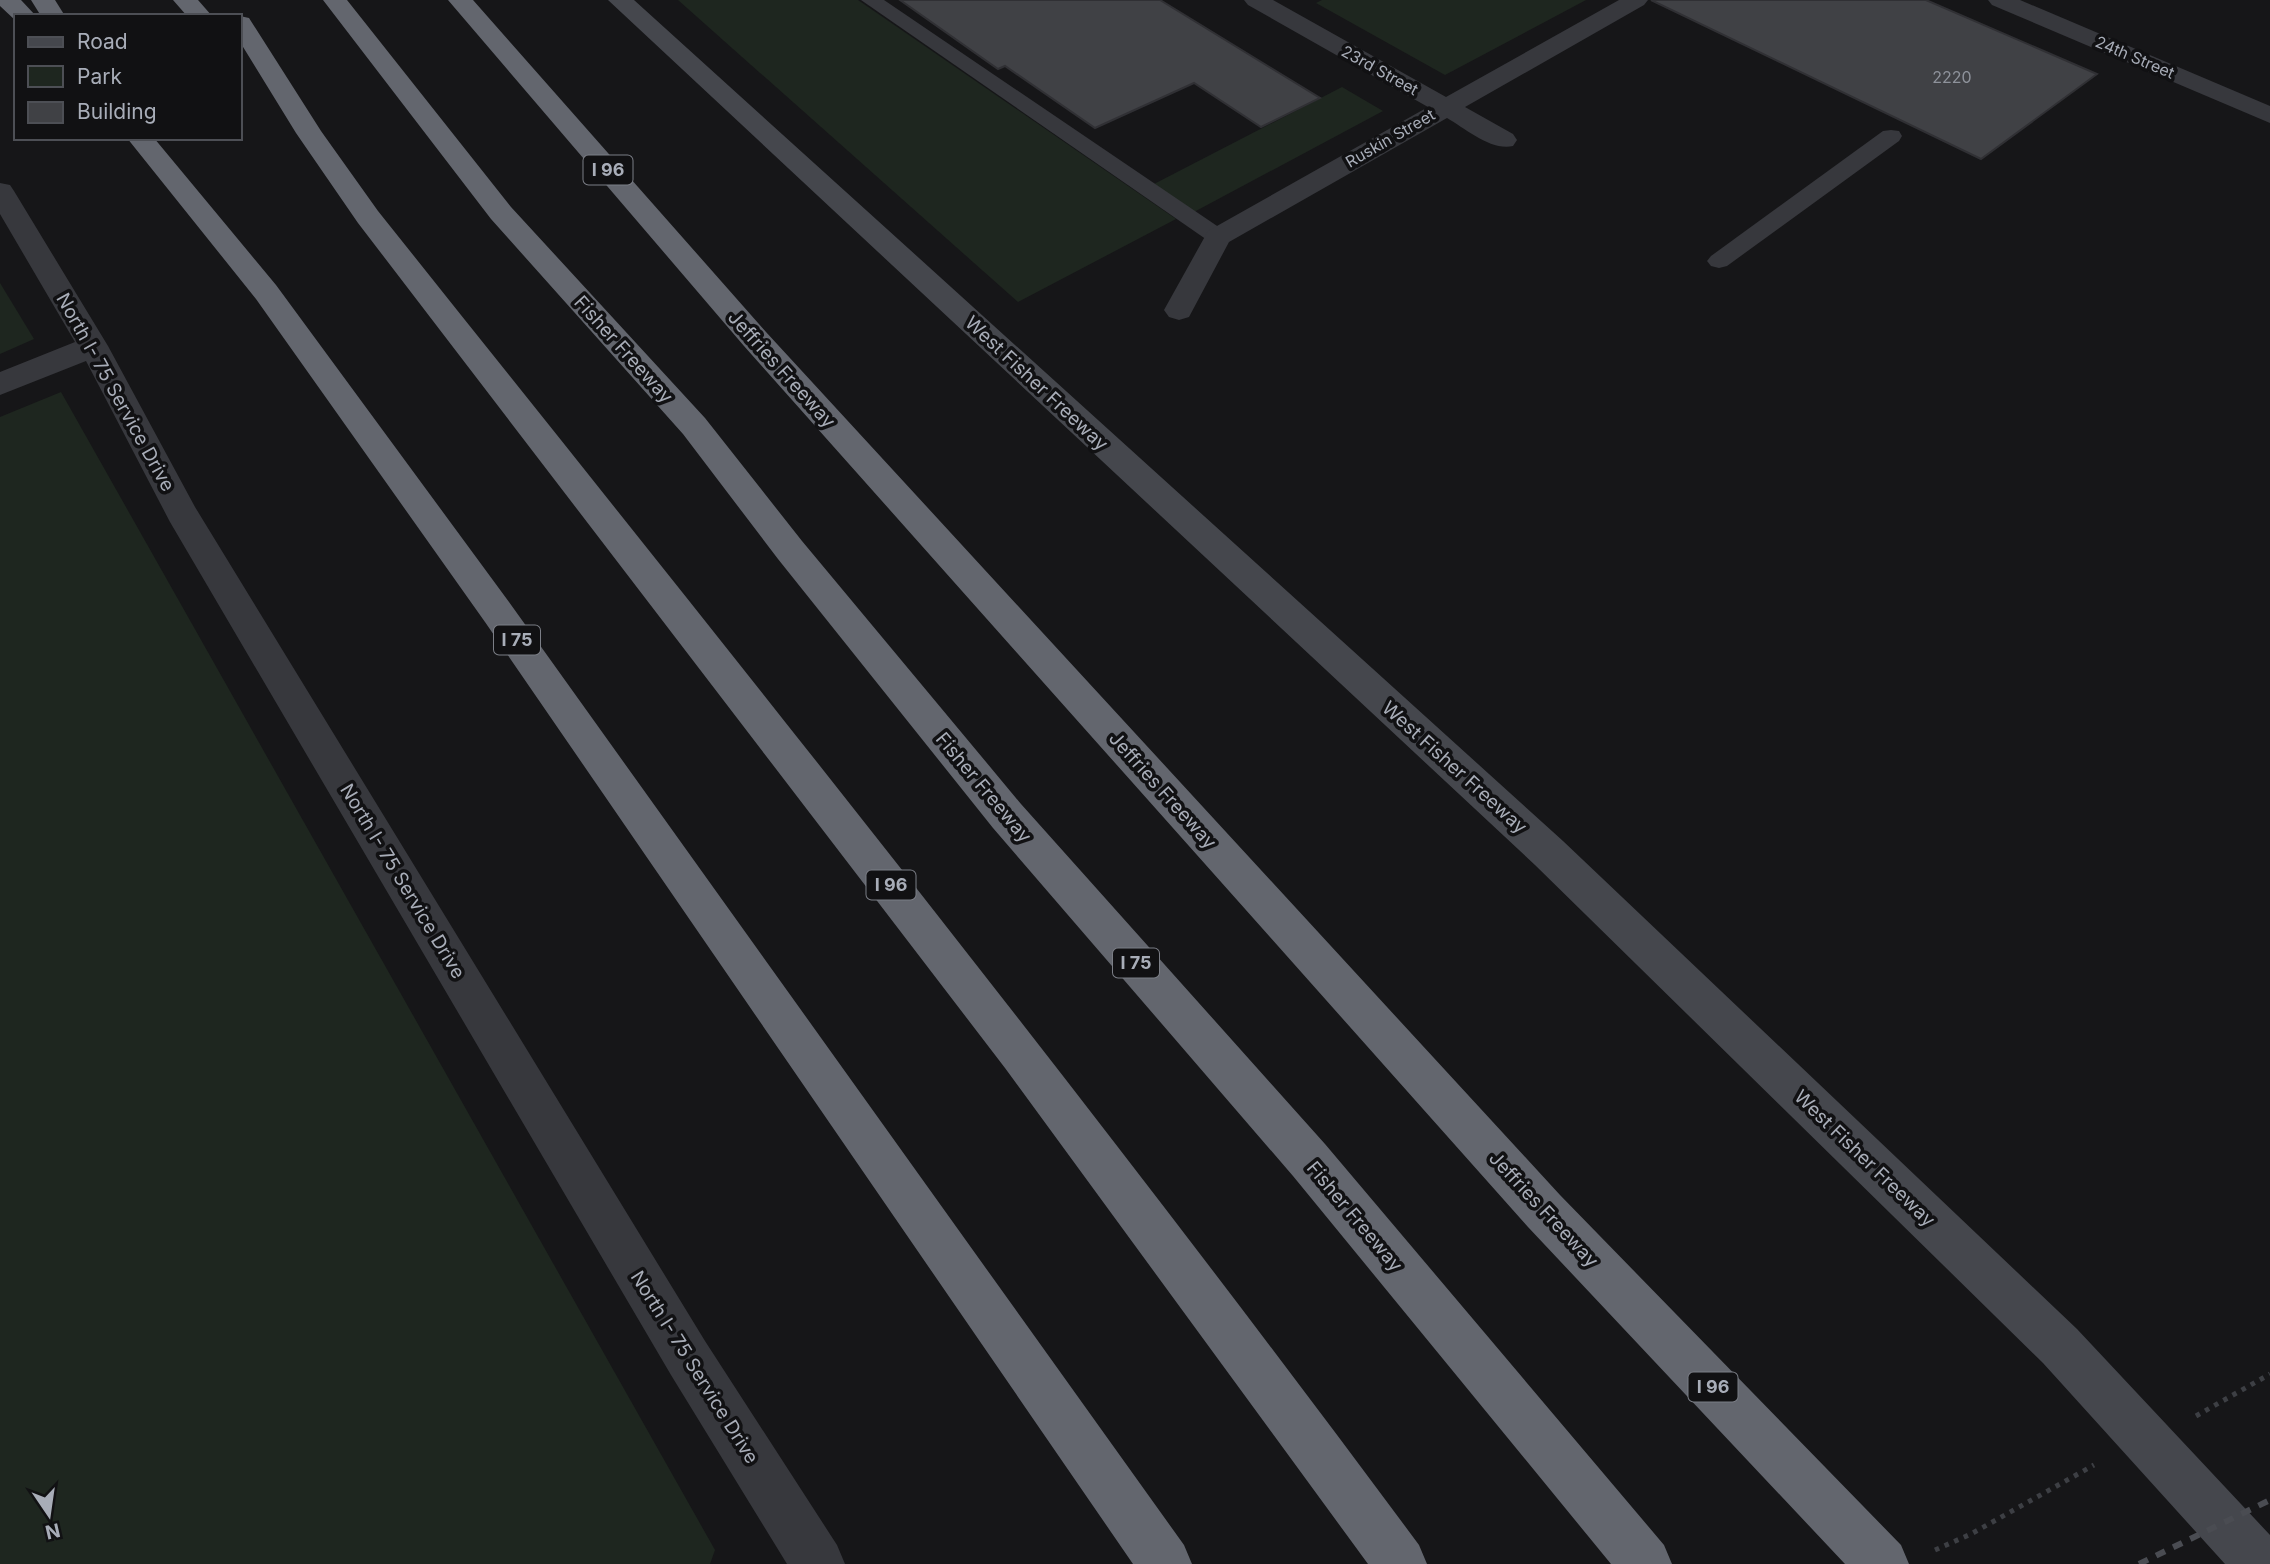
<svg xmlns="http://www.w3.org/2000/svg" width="2270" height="1564" viewBox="0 0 2270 1564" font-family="Inter,sans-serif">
  <rect width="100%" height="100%" fill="#161618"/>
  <g fill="#1e261f">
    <path d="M678,0h180l318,219 -158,83z"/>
    <path d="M1322,0h264l-141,75 -129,-72z"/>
    <path d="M1342,87l41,24 -189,101 -40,-28z"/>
    <path d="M0,283l34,56 -34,15z"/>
    <path d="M61,392l654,1158 -5,14h-710v-1147z"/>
  </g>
  <g fill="#404145" stroke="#303034" stroke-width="2">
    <path d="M900,0h260l160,98 -59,29 -67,-44 -99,45 -90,-62 -7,3z"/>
    <path d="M1651,0h275l171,74 -116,85z"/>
  </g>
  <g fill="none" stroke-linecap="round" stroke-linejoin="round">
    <g stroke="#3d3f44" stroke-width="5" stroke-dasharray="4.5 6" stroke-linecap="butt">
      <path d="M2196,1416l74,-42"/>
      <path d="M1935,1550l36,-16 123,-69"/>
    </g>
    <g fill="#37383d" fill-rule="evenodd">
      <path d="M861,0h23l342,232 4,5 -4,5h-16z"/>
      <path d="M1891,130l8,1 3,5 -3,5 -172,125 -8,2 -8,-2 -4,-5 4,-5 172,-125z"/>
    </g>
    <g fill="#37383d" fill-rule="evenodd">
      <path d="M1244,0h29l173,97 173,-97h29l-4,5 -179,102 48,27 4,6 -4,6c-22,5 -47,-17 -66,-28l-218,124 -40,75 -10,3 -10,-3 -5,-7 44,-79 220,-124 -180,-102z"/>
      <path d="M1988,0h32l250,106v17l-278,-118z"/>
      <path d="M0,183l10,2 4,6 94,155 87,161 510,834 132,204 8,19h-58l-116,-189 -501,-853 -84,-161 -86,34v-23l75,-30 -75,-128z"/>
    </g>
    <path fill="#45474d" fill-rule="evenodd" d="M608,0h26l929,841 514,488 193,206v29h-45l-182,-201 -508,-498z"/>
    <g fill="#63666e" fill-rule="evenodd">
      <path d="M0,0h21l15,16h-20v5l-16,-15z"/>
      <path d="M31,0h24l10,16h-24z"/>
      <path d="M173,0h25l14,16h-25z"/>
      <path d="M323,0h24l164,207 194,211 97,123 219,263 304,340 339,401 8,19h-61l-318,-388 -300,-348 -215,-269 -95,-125 -192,-215z"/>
      <path d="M448,0h25l293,332 794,863 341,350 8,19h-64l-317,-337 -784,-881z"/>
      <path d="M240,16l9,2 72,113 57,80c352,441 705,880 1041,1334l8,19h-59l-363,-496 -647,-845 -62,-90 -56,-91z"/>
      <path d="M127,138h27l122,147 233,317 675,943 8,19h-59l-648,-942 -229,-323z"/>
    </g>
    <path stroke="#4a4c52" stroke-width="6" stroke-dasharray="10 9" stroke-linecap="butt" d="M2139,1564l131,-64"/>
  </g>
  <g text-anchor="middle" stroke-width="7" stroke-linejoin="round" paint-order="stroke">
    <g font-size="16" fill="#a8adb8" stroke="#111113">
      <text transform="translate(2135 57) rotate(23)" y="6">24th Street</text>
      <text transform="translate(1380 70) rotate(29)" y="6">23rd Street</text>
      <text transform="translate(1390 138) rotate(-30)" y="6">Ruskin Street</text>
    </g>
    <g font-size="16" fill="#8e929b">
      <text x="1952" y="83">2220</text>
    </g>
    <g fill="#111113" stroke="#7b7e86" stroke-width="2">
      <rect x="583.5" y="155.5" width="49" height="29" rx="5"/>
      <rect x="494" y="625.5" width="46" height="29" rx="5"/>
      <rect x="866.5" y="870.5" width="49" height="29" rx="5"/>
      <rect x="1113" y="948.5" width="46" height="29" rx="5"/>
      <rect x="1688.5" y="1372.5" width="49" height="29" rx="5"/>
    </g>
    <g font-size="18" font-weight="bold" fill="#a8adb8">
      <text x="608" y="176">I 96</text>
      <text x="517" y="646">I 75</text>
      <text x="891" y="891">I 96</text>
      <text x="1136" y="969">I 75</text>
      <text x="1713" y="1393">I 96</text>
    </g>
    <g font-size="19" fill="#a8adb8" stroke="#111113">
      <text transform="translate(624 349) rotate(48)" y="7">Fisher Freeway</text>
      <text transform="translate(782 369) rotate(48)" y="7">Jeffries Freeway</text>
      <text transform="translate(1037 383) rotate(43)" y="7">West Fisher Freeway</text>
      <text transform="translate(116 392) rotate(61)" y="7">North I- 75 Service Drive</text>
      <text transform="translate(1455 767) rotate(42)" y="7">West Fisher Freeway</text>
      <text transform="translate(984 787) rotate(50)" y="7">Fisher Freeway</text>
      <text transform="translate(1163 790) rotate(48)" y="7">Jeffries Freeway</text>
      <text transform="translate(403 881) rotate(59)" y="7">North I- 75 Service Drive</text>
      <text transform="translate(1865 1158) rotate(44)" y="7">West Fisher Freeway</text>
      <text transform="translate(1544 1209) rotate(47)" y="7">Jeffries Freeway</text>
      <text transform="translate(1355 1216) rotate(50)" y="7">Fisher Freeway</text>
      <text transform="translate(695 1367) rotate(58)" y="7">North I- 75 Service Drive</text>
    </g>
  </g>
  <rect x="14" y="14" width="228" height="126" fill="#111113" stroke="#4d4f55" stroke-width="2"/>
  <rect x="28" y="37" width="35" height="10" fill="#45474d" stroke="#4d4f55" stroke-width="2"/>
  <text x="77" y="49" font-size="21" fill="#a8adb8">Road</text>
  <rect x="28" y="66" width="35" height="21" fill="#1e261f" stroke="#4d4f55" stroke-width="2"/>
  <text x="77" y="84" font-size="21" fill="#a8adb8">Park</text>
  <rect x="28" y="102" width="35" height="21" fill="#404145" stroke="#4d4f55" stroke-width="2"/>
  <text x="77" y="119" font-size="21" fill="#a8adb8">Building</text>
  <g transform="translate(49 1515) rotate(167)" stroke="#111113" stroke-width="5" paint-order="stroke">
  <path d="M0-5L12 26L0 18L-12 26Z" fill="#a8adb8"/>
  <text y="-10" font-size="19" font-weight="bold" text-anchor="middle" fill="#a8adb8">N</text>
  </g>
</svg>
